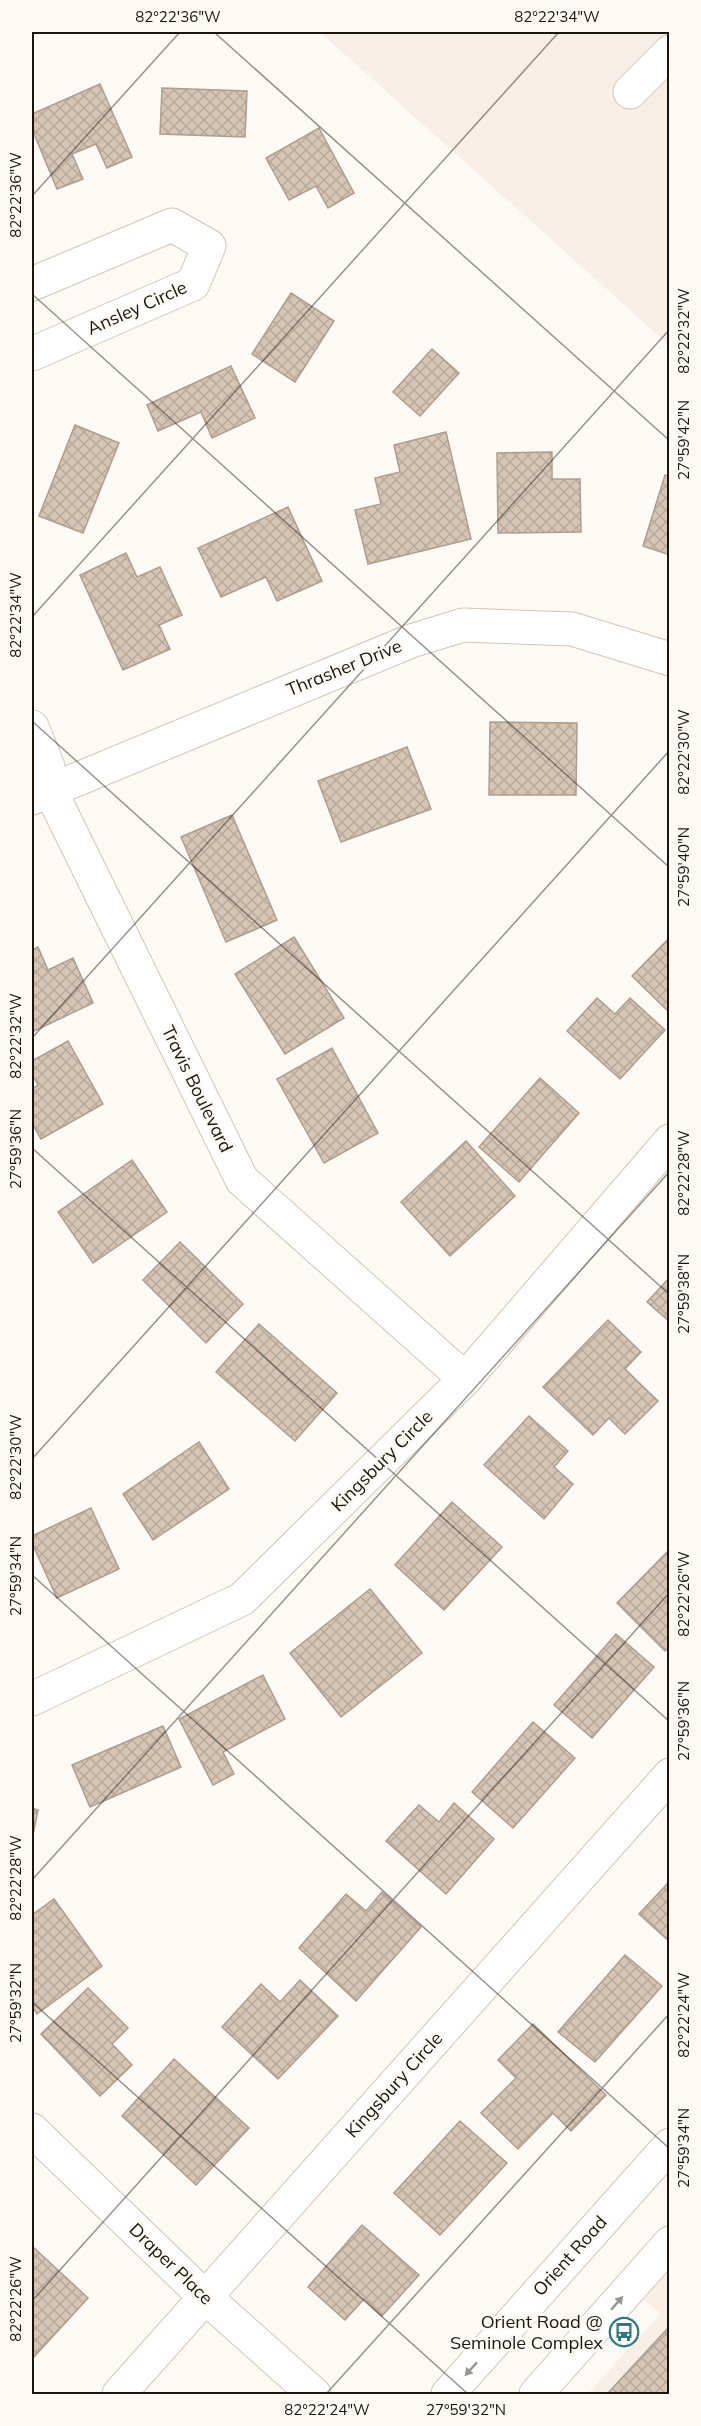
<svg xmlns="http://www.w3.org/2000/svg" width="701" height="2426" viewBox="0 0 701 2426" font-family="Mulish,sans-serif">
  <defs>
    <pattern id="building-cross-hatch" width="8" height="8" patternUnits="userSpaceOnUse" patternTransform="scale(1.5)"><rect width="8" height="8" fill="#d6c5b5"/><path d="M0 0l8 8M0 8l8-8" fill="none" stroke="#b7a89a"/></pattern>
  </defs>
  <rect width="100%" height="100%" fill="#fdfaf6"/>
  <g fill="#f7eee5">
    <path d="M320,32h349v313z"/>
    <path d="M669,2270v124h-81l73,-81 -18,-13z"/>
  </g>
  <g fill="url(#building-cross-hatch)" stroke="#ae9d8d" stroke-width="1.5">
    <path d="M100,84l32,73 -25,11 -11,-24 -24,10 11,25 -26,10 -25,-60v-15z"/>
    <path d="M162,88l85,3 -2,46 -85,-3z"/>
    <path d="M319,128l35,65 -26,15 -12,-22 -27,14 -23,-42z"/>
    <path d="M291,293l43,28 -39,61 -43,-28z"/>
    <path d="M432,349l27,24 -39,43 -27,-24z"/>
    <path d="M231,366l24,52 -43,20 -11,-26 -43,19 -11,-26z"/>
    <path d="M75,425l44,18 -36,90 -44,-17z"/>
    <path d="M446,432l25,107 -103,25 -13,-54 26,-6 -6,-26 25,-6 -6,-27z"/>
    <path d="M552,452v27h28l1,53 -83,1 -1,-80z"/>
    <path d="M665,475l5,1v79l-27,-9z"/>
    <path d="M288,507l34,74 -45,20 -11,-24 -45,20 -23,-49z"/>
    <path d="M126,553l11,24 23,-10 22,48 -23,10 11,24 -47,21 -43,-95z"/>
    <path d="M490,722l87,1 -1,72h-87z"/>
    <path d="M407,747l24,62 -90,33 -23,-61z"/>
    <path d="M232,815l45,105 -51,22 -45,-105z"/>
    <path d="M294,937l50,81 -59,36 -50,-80z"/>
    <path d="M670,937v73l-2,1 -36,-35z"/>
    <path d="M38,947l10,23 25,-12 20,45 -61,29v-82z"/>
    <path d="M597,998l18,16 15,-16 35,32 -45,49 -53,-48z"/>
    <path d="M68,1041l35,63 -62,35 -9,-16v-34l6,-4 -6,-11v-13z"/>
    <path d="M332,1048l46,85 -54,30 -47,-84z"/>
    <path d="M540,1078l39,35 -60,69 -40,-35z"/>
    <path d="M466,1141l49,55 -65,60 -49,-54z"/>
    <path d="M132,1160l35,52 -74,51 -35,-51z"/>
    <path d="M180,1242l63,62 -37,39 -63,-63z"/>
    <path d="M670,1277v45l-23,-20z"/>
    <path d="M608,1320l33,32 -16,17 33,32 -33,33 -16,-16 -16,17 -50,-48z"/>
    <path d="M259,1324l78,69 -42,48 -79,-69z"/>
    <path d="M529,1416l39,35 -14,16 19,17 -29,35 -60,-54z"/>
    <path d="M199,1442l30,47 -76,51 -30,-46z"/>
    <path d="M452,1502l50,45 -58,63 -49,-45z"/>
    <path d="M91,1508l28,61 -62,29 -25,-55v-7z"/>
    <path d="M670,1549v97l-5,5 -48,-48z"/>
    <path d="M370,1589l52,64 -81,64 -51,-64z"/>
    <path d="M616,1634l38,33 -62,71 -38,-33z"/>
    <path d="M263,1675l22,44 -62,33 11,22 -21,11 -34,-66z"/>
    <path d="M533,1722l42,36 -62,70 -41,-36z"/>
    <path d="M163,1726l18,41 -91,40 -18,-42z"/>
    <path d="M454,1803l40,36 -48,55 -60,-53 33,-36 20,17z"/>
    <path d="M32,1808l6,2 -6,30z"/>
    <path d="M670,1881v61l-31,-28z"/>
    <path d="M382,1892l39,35 -65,74 -57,-53 47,-54 20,17z"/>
    <path d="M54,1899l48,67 -65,48 -5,-8v-91z"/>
    <path d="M625,1955l37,31 -67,76 -37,-30z"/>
    <path d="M300,1980l38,36 -60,63 -56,-52 39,-43 19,18z"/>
    <path d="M88,1988l40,40 -16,16 20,21 -32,31 -59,-62z"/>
    <path d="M533,2024l73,71 -35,36 -18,-18 -35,36 -37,-36 35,-35 -18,-18z"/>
    <path d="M174,2059l75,69 -53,57 -74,-69z"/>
    <path d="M460,2121l47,42 -67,72 -46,-42z"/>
    <path d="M362,2225l57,50 -37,41 -18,-17 -19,21 -37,-33z"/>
    <path d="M32,2246l56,52 -56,61z"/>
    <path d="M670,2326v68h-63z"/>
  </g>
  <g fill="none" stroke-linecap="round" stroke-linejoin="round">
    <g stroke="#d6c4b4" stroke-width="35">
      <g id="minor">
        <path d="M630,92l40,-40"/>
        <path d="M32,284l140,-59 37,21 -16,38 -161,70"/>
        <path d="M32,727l16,40 2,23 192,390 223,199"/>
        <path d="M32,798l379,-157 52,-16 109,4 98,30"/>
        <path d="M32,1699l210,-100 223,-220 205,-238"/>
        <path d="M32,2130l173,167 109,97"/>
        <path d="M119,2394l551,-619"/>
        <path d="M448,2394l222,-249"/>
        <path d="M536,2394l134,-151"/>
      </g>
    </g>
    <use href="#minor" stroke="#fff" stroke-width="33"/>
  </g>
  <defs><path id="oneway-solid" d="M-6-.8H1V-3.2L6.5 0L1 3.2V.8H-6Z" transform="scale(1.5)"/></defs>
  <g fill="#989693">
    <use href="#oneway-solid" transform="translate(617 2303) rotate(-49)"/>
    <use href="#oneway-solid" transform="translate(471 2369) rotate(132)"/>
  </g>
  <path fill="none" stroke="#1b150f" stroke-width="1.5" stroke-opacity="0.45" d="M214,32l456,409M32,196l148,-164M32,294l638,574M32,617l527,-585M32,721l638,574M32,1038l638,-709M32,1148l638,574M32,1459l638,-709M32,1575l638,574M32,1880l638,-709M32,2002l436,392M32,2301l638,-709M326,2394l344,-381"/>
  <defs>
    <g id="bus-ring" transform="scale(1.5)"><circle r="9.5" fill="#fdfaf6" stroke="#2f787f" stroke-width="1.5"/><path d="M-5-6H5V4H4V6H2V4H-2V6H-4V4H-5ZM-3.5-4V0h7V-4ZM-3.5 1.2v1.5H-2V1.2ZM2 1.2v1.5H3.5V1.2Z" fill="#2f787f"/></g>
  </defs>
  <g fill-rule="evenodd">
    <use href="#bus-ring" x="624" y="2332"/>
  </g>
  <g text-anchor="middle" stroke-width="6" stroke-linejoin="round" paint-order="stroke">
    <g font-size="18" fill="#1b150f" stroke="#fdfaf6">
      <text transform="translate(137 308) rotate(-24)" y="6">Ansley Circle</text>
      <text transform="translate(344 668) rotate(-22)" y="6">Thrasher Drive</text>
      <text transform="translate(197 1089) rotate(64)" y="6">Travis Boulevard</text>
      <text transform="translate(382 1461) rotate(-45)" y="6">Kingsbury Circle</text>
      <text transform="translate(394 2085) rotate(-48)" y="6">Kingsbury Circle</text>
      <text transform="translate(570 2256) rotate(-48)" y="6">Orient Road</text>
      <text transform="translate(171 2264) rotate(44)" y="6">Draper Place</text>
    </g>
    <g font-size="18" fill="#1b150f" stroke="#fdfaf6" text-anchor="end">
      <text x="603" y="2328">Orient Road @<tspan x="603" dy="21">Seminole Complex</tspan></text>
    </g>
  </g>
  <rect width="701" height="2426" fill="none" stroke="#fdfaf6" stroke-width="66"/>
  <rect x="33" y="33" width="635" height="2360" fill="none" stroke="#1b150f" stroke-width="2"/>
  <g font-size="15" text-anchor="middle" fill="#1b150f">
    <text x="178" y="22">82°22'36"W</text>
    <text x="557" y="22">82°22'34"W</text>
    <text transform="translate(16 195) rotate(-90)" y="5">82°22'36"W</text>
    <text transform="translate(684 331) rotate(-90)" y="5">82°22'32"W</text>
    <text transform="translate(684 440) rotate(-90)" y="5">27°59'42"N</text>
    <text transform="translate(16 615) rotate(-90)" y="5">82°22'34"W</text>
    <text transform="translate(684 752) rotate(-90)" y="5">82°22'30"W</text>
    <text transform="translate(684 867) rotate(-90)" y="5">27°59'40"N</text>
    <text transform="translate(16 1036) rotate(-90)" y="5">82°22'32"W</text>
    <text transform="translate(16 1149) rotate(-90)" y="5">27°59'36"N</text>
    <text transform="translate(684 1173) rotate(-90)" y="5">82°22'28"W</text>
    <text transform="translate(684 1294) rotate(-90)" y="5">27°59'38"N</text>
    <text transform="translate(16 1457) rotate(-90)" y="5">82°22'30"W</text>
    <text transform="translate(16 1576) rotate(-90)" y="5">27°59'34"N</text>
    <text transform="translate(684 1594) rotate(-90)" y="5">82°22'26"W</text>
    <text transform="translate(684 1721) rotate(-90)" y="5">27°59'36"N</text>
    <text transform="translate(16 1878) rotate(-90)" y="5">82°22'28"W</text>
    <text transform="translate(16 2003) rotate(-90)" y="5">27°59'32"N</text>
    <text transform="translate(684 2015) rotate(-90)" y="5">82°22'24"W</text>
    <text transform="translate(684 2148) rotate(-90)" y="5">27°59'34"N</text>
    <text transform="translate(16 2299) rotate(-90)" y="5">82°22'26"W</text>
    <text x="327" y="2415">82°22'24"W</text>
    <text x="466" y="2415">27°59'32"N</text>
  </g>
</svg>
